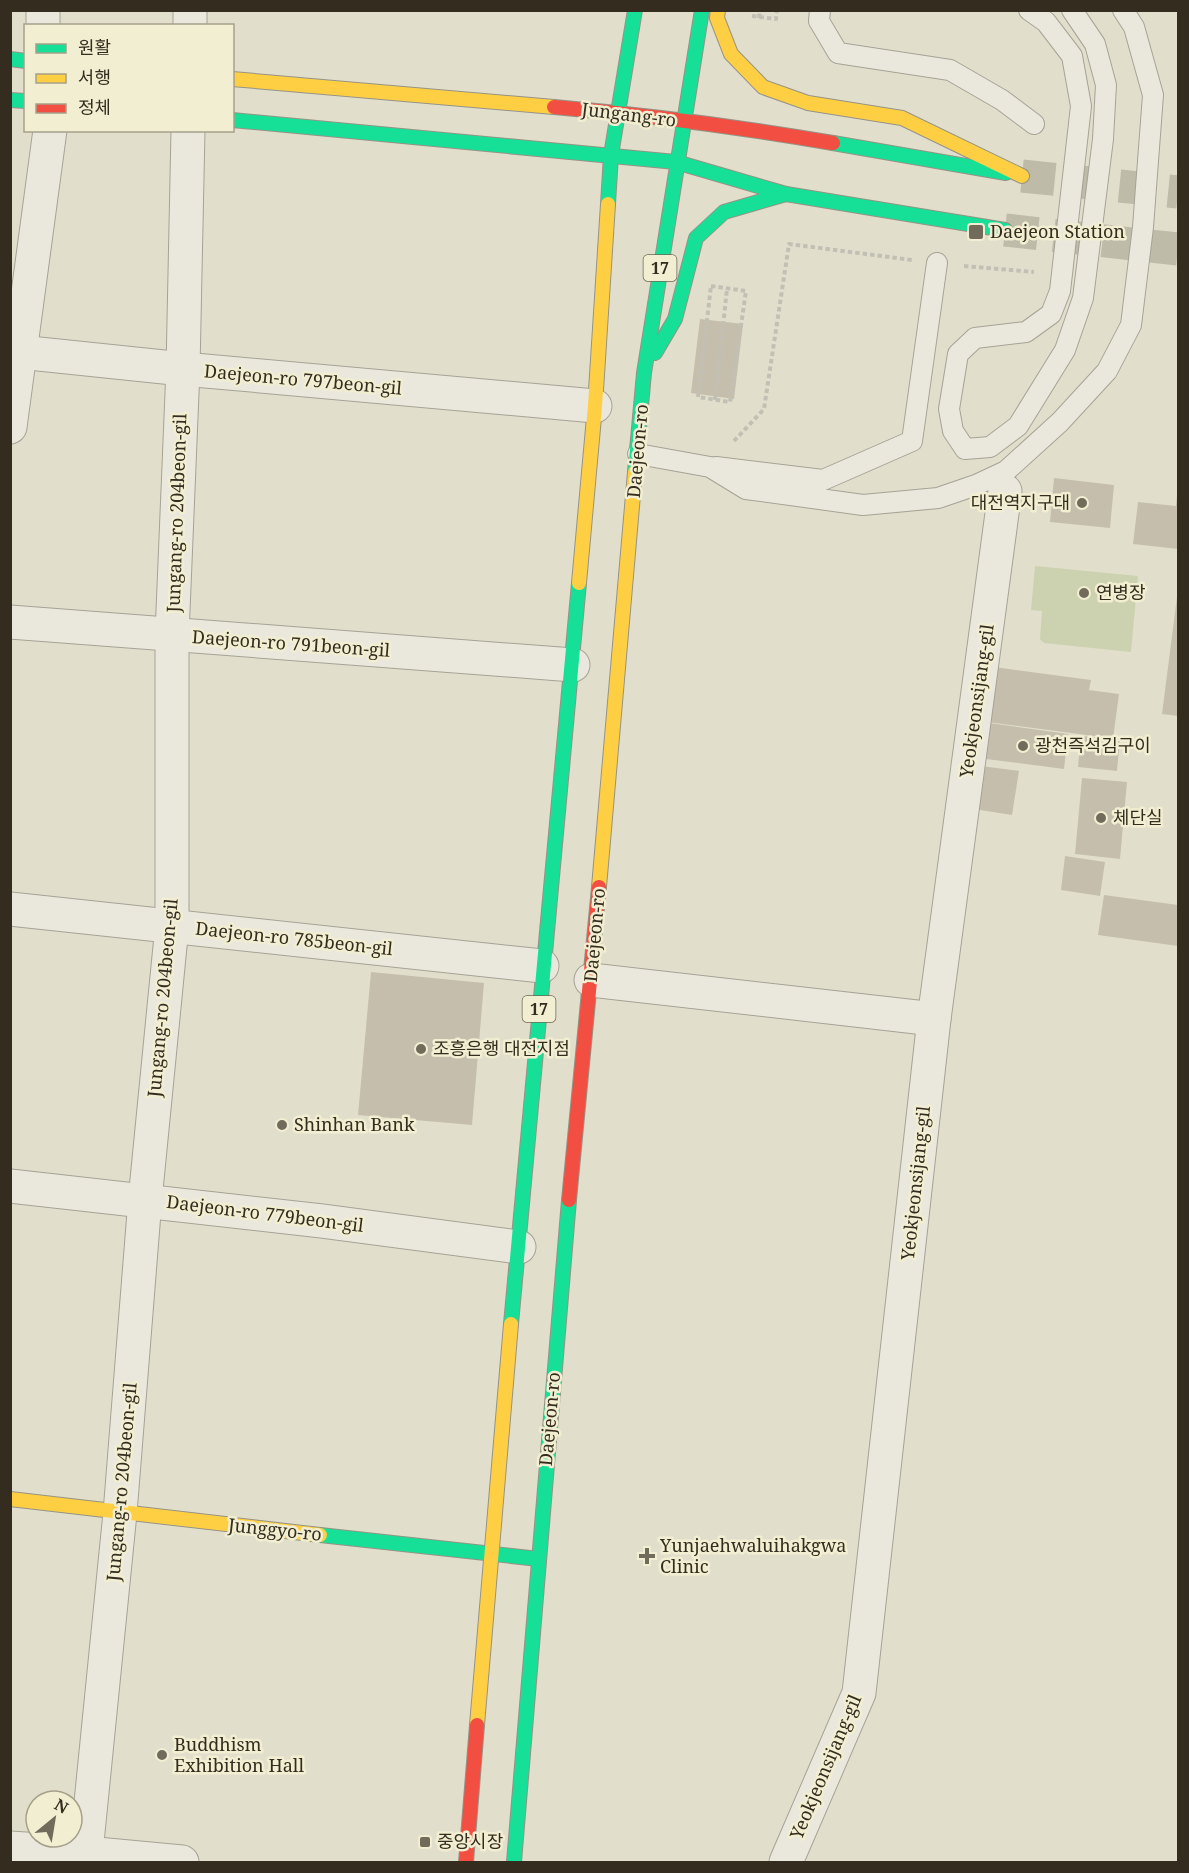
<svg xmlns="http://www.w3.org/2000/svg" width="1189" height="1873" viewBox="0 0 1189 1873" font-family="'Noto Serif','Noto Sans KR',serif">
  <rect width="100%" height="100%" fill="#e1dfcc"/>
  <path fill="#ccd2af" d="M1035,566l103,10 -7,76 -87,-9 -4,-4 2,-28 -11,-1z"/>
  <g fill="#c5bead">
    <path d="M700,319l43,5 -9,75 -43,-6z"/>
    <path d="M1054,478l60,7 -4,43 -60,-6z"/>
    <path d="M1177,495h1v54l-45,-5 5,-42 38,4z"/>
    <path d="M1177,597h1v119l-16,-2z"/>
    <path d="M994,667l97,13 -2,10 30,4 -6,45h7l-3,32 -39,-4 3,-31 28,2 -122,-16z"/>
    <path d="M982,722l86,12 -4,35 -86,-11z"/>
    <path d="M973,765l46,6 -7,44 -45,-7z"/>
    <path d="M1082,778l45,4 -7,77 -45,-5z"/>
    <path d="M1065,856l40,6 -5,34 -39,-6z"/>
    <path d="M1104,895l74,10v41l-80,-11z"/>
    <path d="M371,972l113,11 -12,142 -114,-10z"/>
  </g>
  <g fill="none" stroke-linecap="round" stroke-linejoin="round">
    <g stroke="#bebba9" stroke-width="33" stroke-dasharray="33 16" stroke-linecap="butt">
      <path d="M1022,176l156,16"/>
      <path d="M1005,230l173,19"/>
    </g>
    <g stroke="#a6a295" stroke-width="22">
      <g id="lane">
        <path d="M820,10l-1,11 19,32 112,17 52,30 32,24"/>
        <path d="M1029,10l17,12 26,34 9,50 -21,185 -9,23 -25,18 -51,6 -17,16 -9,55 4,22 12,18 25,-2 28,-21 47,-76 18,-52 20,-159 3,-54 -11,-41 -23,-34"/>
        <path d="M638,454l72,13 36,22 117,16 75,-7 38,-13 30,-14 54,-49 47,-51 24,-46 12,-98 10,-132 -19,-68 -11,-17"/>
        <path d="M716,467l107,13 89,-39 25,-178"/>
      </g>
    </g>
    <g stroke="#a6a295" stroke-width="35">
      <g id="street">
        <path d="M43,10v16"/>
        <path d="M190,10v16"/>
        <path d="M10,351l173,18 412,37"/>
        <path d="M10,427l40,-297"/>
        <path d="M10,622l563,43"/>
        <path d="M10,909l532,57"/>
        <path d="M591,980l343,39"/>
        <path d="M10,1186l312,35 197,26"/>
        <path d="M10,1848l76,5 96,9"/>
        <path d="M85,1862l35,-349 25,-313 27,-274v-291l11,-266 5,-239"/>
        <path d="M786,1862l73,-169 75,-674 71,-528"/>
      </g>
    </g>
    <g stroke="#969385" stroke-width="16">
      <g id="fast">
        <path d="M10,59l16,2"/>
        <path d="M10,100l16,1"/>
        <path d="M232,120l444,42 110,32 219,36"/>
        <path d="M833,143l173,30"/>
        <path d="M608,204l3,-49 24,-145"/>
        <path d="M655,353l20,-34 21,-81 28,-26 62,-18"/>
        <path d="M635,472l9,-99 58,-363"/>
        <path d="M511,1324l68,-741"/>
        <path d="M320,1535l219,24"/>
        <path d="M514,1862l55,-662"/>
      </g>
    </g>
    <g stroke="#969385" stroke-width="16">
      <g id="slow">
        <path d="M718,10l-1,8 14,36 32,33 45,16 94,15 120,58"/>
        <path d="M232,79l322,28"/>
        <path d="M579,583l16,-177 13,-202"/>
        <path d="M599,887l36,-415"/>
        <path d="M10,1499l310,36"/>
        <path d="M477,1725l34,-401"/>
      </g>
    </g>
    <g stroke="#969385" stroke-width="16">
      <g id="jam">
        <path d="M554,107c93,8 186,20 279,36"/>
        <path d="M569,1200l30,-313"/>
        <path d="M466,1862l11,-137"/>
      </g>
    </g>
    <g stroke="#c2c0b4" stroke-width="4" stroke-dasharray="4.5 3" stroke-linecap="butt">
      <path d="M752,16l24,3 1,-9"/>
      <path d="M759,18l1,-8"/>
      <path d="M964,266l70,6"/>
      <path d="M711,286l35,5 -16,111 -32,-5z"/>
      <path d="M715,400l12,-111"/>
      <path d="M734,441l30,-32 25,-165 123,16"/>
    </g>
    <use href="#lane" stroke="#eae8dd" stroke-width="20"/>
    <use href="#street" stroke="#eae8dd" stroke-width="33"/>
    <use href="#fast" stroke="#16e098" stroke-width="14"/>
    <use href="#slow" stroke="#ffcf43" stroke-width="14"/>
    <use href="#jam" stroke="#f24e42" stroke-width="14"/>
  </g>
  <g fill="#716b5b" stroke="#f2eed2" stroke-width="2">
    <rect x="968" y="224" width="16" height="16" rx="3"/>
    <circle cx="1082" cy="503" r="6"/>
    <circle cx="1084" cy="593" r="6"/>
    <circle cx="1023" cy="746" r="6"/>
    <circle cx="1101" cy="818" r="6"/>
    <circle cx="421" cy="1049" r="6"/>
    <circle cx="282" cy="1125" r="6"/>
    <path d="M644 1547h6v6h6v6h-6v6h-6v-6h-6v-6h6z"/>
    <circle cx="162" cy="1755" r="6"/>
    <rect x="419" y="1836" width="12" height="12" rx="3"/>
  </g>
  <g text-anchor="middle" stroke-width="5" stroke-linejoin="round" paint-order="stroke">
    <g fill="#f2eed2" stroke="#6d6654" stroke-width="1.5">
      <rect x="643.5" y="255" width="33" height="26" rx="4.5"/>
      <rect x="522.5" y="996" width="33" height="26" rx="4.5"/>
    </g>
    <g font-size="16" font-weight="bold" fill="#342c1e">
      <text x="660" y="274">17</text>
      <text x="539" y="1015">17</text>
    </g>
    <g font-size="18" fill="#342c1e" stroke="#f2eed2">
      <text transform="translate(629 115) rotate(7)" y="6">Jungang-ro</text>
      <text transform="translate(303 380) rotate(5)" y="6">Daejeon-ro 797beon-gil</text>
      <text transform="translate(638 451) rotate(-85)" y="6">Daejeon-ro</text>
      <text transform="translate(177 513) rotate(-88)" y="6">Jungang-ro 204beon-gil</text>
      <text transform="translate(291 644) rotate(4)" y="6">Daejeon-ro 791beon-gil</text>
      <text transform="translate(977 701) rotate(-82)" y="6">Yeokjeonsijang-gil</text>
      <text transform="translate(595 935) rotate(-85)" y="6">Daejeon-ro</text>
      <text transform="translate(294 939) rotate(6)" y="6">Daejeon-ro 785beon-gil</text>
      <text transform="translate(163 998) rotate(-85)" y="6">Jungang-ro 204beon-gil</text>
      <text transform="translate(916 1183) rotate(-84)" y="6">Yeokjeonsijang-gil</text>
      <text transform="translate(265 1214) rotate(7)" y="6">Daejeon-ro 779beon-gil</text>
      <text transform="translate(550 1419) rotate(-85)" y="6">Daejeon-ro</text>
      <text transform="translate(122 1482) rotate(-85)" y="6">Jungang-ro 204beon-gil</text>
      <text transform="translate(275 1530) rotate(6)" y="6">Junggyo-ro</text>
      <text transform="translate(826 1767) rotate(-67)" y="6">Yeokjeonsijang-gil</text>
    </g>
    <g font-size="18" fill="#342c1e" stroke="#f2eed2" text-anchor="start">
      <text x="990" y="238">Daejeon Station</text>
      <text x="1070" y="509" text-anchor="end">대전역지구대</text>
      <text x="1096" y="599">연병장</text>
      <text x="1035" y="752">광천즉석김구이</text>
      <text x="1113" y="824">체단실</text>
      <text x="433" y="1055">조흥은행 대전지점</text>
      <text x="294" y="1131">Shinhan Bank</text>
      <text x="660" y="1552">Yunjaehwaluihakgwa<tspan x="660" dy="21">Clinic</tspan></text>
      <text x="174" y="1751">Buddhism<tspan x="174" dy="21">Exhibition Hall</tspan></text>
      <text x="437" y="1848">중앙시장</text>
    </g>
  </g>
  <rect width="1189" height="1873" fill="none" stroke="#342c1e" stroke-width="24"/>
  <rect x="24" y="24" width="210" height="108" fill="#f2eed2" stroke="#a6a08a" stroke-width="1.5"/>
  <rect x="36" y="44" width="30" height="9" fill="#16e098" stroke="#a6a08a" stroke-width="1.5"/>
  <text x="78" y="54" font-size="18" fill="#342c1e">원활</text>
  <rect x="36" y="74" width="30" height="9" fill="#ffcf43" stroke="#a6a08a" stroke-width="1.5"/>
  <text x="78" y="84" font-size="18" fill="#342c1e">서행</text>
  <rect x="36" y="104" width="30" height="9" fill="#f24e42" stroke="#a6a08a" stroke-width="1.5"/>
  <text x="78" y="114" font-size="18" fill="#342c1e">정체</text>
  <g transform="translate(54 1819) rotate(30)"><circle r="28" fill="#f2eed2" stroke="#a6a08a" stroke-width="1.5"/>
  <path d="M0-4.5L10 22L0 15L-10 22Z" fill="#716b5b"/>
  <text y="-9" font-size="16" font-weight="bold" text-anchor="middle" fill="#342c1e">N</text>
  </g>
</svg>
